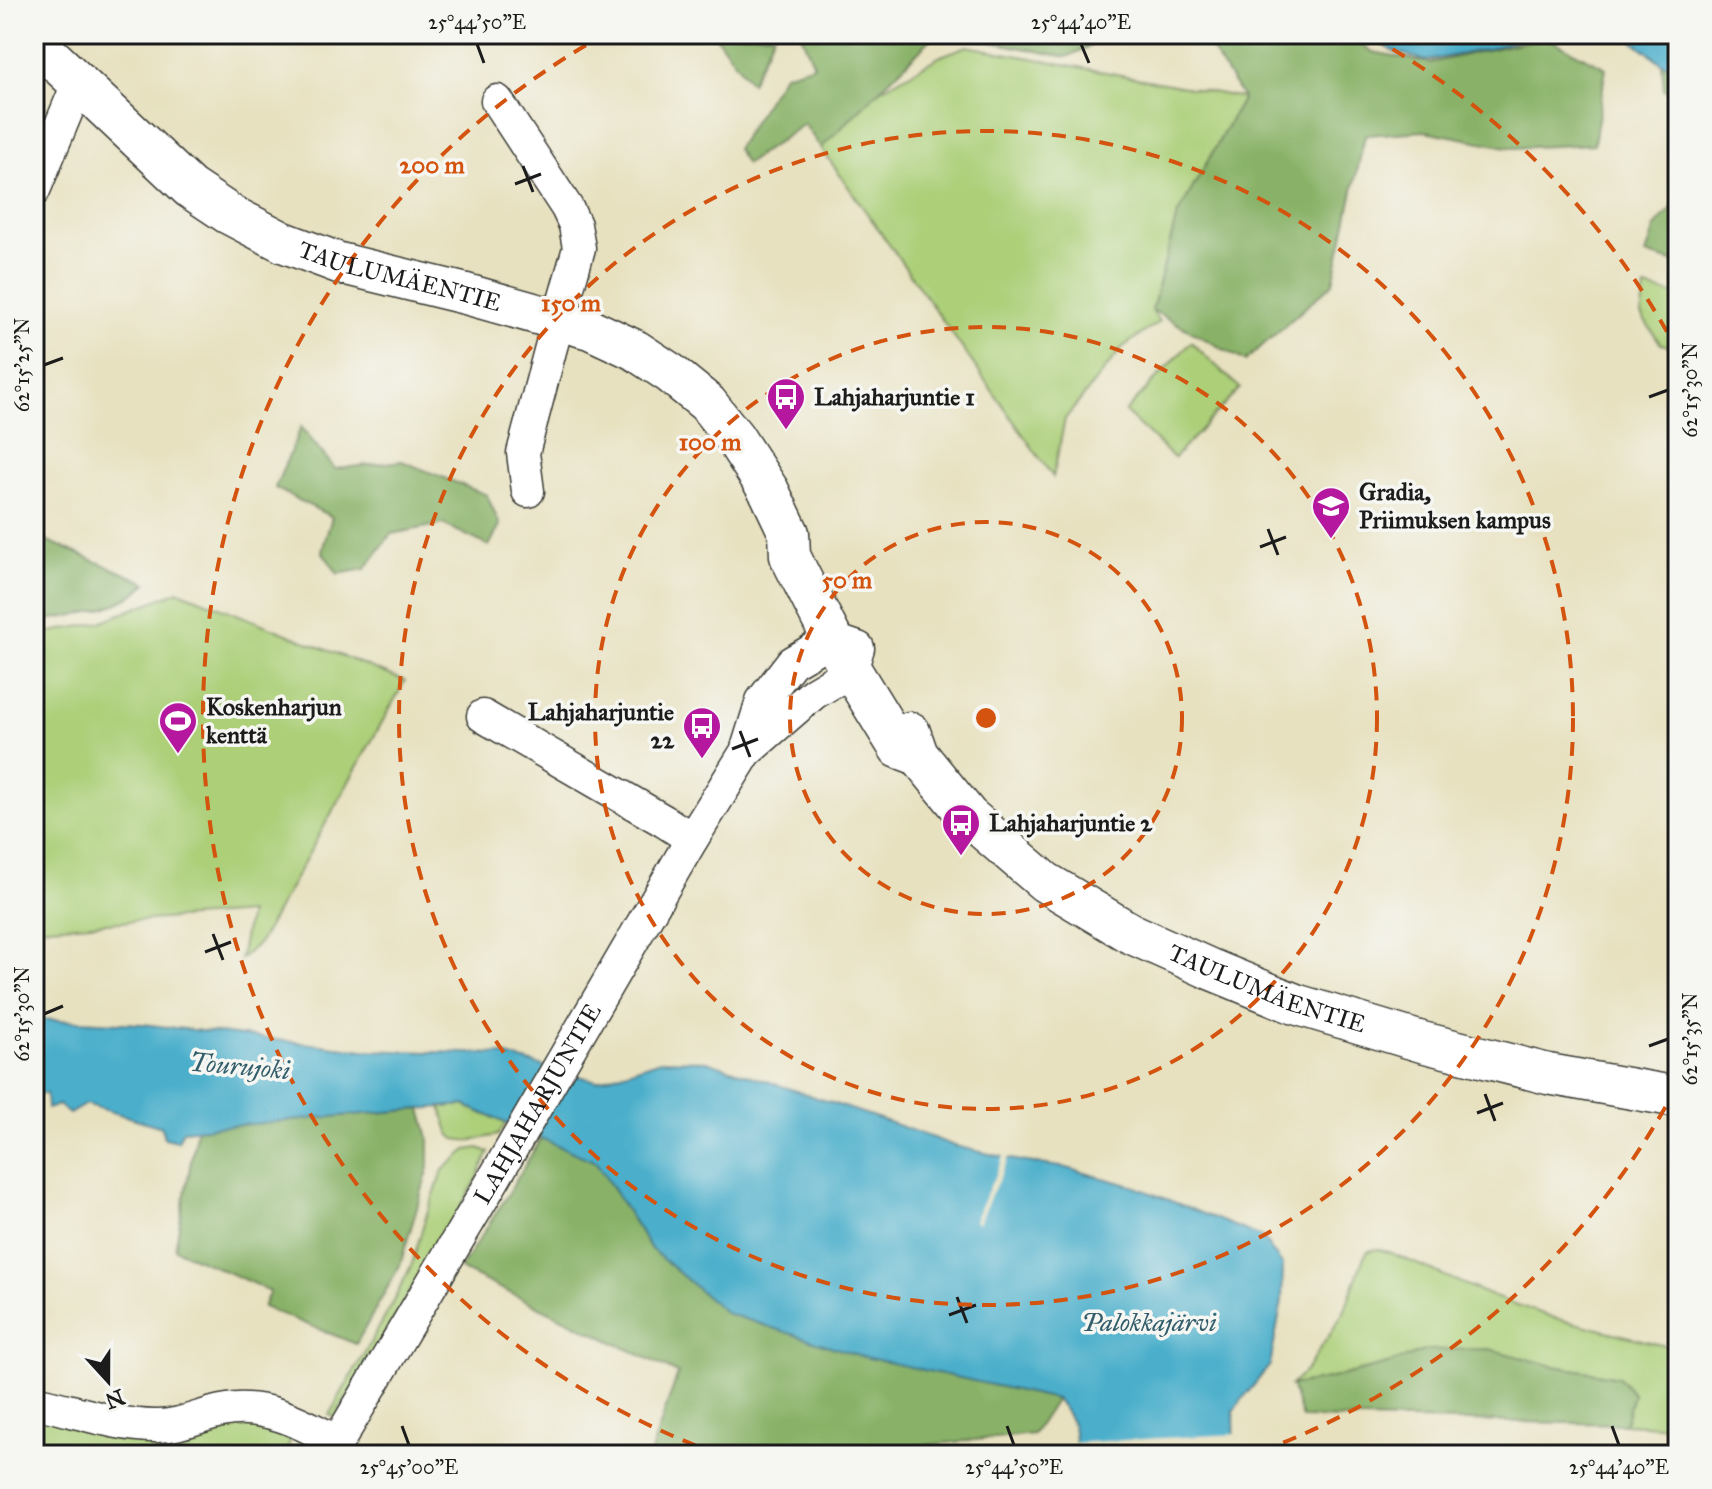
<svg xmlns="http://www.w3.org/2000/svg" width="1712" height="1489" viewBox="0 0 1712 1489" font-family="'IM FELL Great Primer',serif">
  <rect width="100%" height="100%" fill="#f6f6f2"/>
  <filter id="ink" filterUnits="userSpaceOnUse"><feTurbulence type="fractalNoise" baseFrequency=".0125" numOctaves="2"/><feDisplacementMap in="SourceGraphic" scale="16" xChannelSelector="R" yChannelSelector="G"/><feConvolveMatrix kernelMatrix="1 2 1 2 8 2 1 2 1" color-interpolation-filters="sRGB"/></filter>
  <filter id="wash" filterUnits="userSpaceOnUse"><feTurbulence type="fractalNoise" baseFrequency=".006" numOctaves="4" result="noise"/><feDisplacementMap in="SourceGraphic" scale="32" xChannelSelector="R" yChannelSelector="G"/><feGaussianBlur stdDeviation="1.8" result="paint"/><feColorMatrix in="noise" values="0 0 0 0 0 0 0 0 0 0 0 0 0 0 0 0 0 1.4 0 .05"/><feComposite in="paint" operator="in"/></filter>
  <g filter="url(#wash)">
    <rect width="100%" height="100%" fill="#e7e1bf"/>
    <g fill="#accf78" stroke="#64764a" stroke-width="2">
      <path d="M967,46l276,52 -66,118 -25,94 7,12 -36,25 -58,72 -12,58 -232,-329 57,-57 63,-35z"/>
      <path d="M1645,288l33,7v53l-17,-4 -20,-29z"/>
      <path d="M1191,342l49,46 -66,70 -49,-46z"/>
      <path d="M179,591l226,90 -146,262 -19,16 9,-46 -215,15v-293l64,-12z"/>
      <path d="M463,1105l43,18 -8,12 -29,6 -14,-2 -6,-6 -8,-26z"/>
      <path d="M479,1148l10,4 -12,27 -142,238 -6,-2 60,-105 23,-46 13,-45 18,-49 24,-20z"/>
      <path d="M1378,1249l13,4 103,44 61,21 123,31v78l-53,-3 8,-30 -14,-17 -65,-11 -127,-16 -39,14 -60,15 -37,6 16,-16 37,-57 20,-55 4,-6z"/>
      <path d="M34,1414l198,1 60,21 -7,19h-251z"/>
    </g>
    <g fill="#89b268" stroke="#526742" stroke-width="2">
      <path d="M714,34h60l-23,49z"/>
      <path d="M803,34h133l-115,114 -17,-24 -58,40 -10,-15 48,-75 30,-9 -12,-28z"/>
      <path d="M962,34h154l-49,23 -100,-20z"/>
      <path d="M1210,34h137l26,18 57,11 116,-26 60,31 -12,76 -82,4 -87,-17 -60,4 -32,148 -88,78 -93,-51 25,-94 66,-118 -37,-57z"/>
      <path d="M1662,63l16,6v25l-14,-4z"/>
      <path d="M1678,200v64l-32,-10 9,-27z"/>
      <path d="M301,427l34,42 67,-8 85,34 13,30 -11,21 -46,-22 -52,10 -26,35 -27,5 -16,-23 10,-34 -57,-29z"/>
      <path d="M34,535l113,48c-29,30 -74,32 -113,39z"/>
      <path d="M421,1109l8,29v29l-29,98 -44,79 -93,-37 7,-16 -95,-42 22,-121z"/>
      <path d="M541,1138l55,24 55,87 75,63 136,44 194,43 -23,35 -204,21h-179l28,-82 -218,-104 47,-73z"/>
      <path d="M1489,1349l65,17 65,11 14,17 -8,30 -323,-6 -11,-33 37,-6 60,-15 39,-14z"/>
    </g>
    <g fill="#4cafcb" stroke="#346674" stroke-width="2">
      <path d="M1365,34h174l-51,15 -62,12 -35,-11z"/>
      <path d="M1624,34h54v35l-16,-6z"/>
      <path d="M34,1019l108,5 221,26 137,4 97,27 64,-21 46,1 176,59 72,26 65,15 47,7 69,19 126,50 21,29 -1,35 -12,64 -36,45 1,45h-159c-1,-26 -2,-36 -20,-56l-192,-42 -138,-44 -75,-64 -55,-87 -132,-57 -281,25 -5,11 -14,-3 -2,-11 -76,-23 -17,10 -10,-9 -12,4 -1,-16 -12,1z"/>
    </g>
    <g fill="#e7e1bf">
      <path d="M1005,1154l5,1 -32,68 -4,-2z"/>
      <path d="M1239,1434v21h-167v-12z"/>
    </g>
  </g>
  <g filter="url(#ink)">
    <g fill="none" stroke-linecap="round" stroke-linejoin="round">
      <g stroke="#3a3a34" stroke-width="35">
        <g id="minor">
          <path d="M497,101l70,107 8,17 4,23 -28,99 -28,106 5,38"/>
          <path d="M34,190l44,-106"/>
          <path d="M483,716l181,105 28,18"/>
          <path d="M34,1402c37,8 84,24 121,24 22,1 44,-10 66,-15 41,-9 80,11 116,31"/>
          <path id="s1" d="M330,1455l162,-273 200,-343 54,-87 16,-51 30,-39 40,-23 26,9 -7,23 -37,22 -68,59"/>
        </g>
      </g>
      <g stroke="#3a3a34" stroke-width="43">
        <g id="major">
          <path id="s2" d="M34,41l156,147 39,26 54,28 56,21 127,31 124,35 45,21 35,23 37,30 27,34 35,54 20,42 1,23 8,16 34,67 67,109 19,7"/>
          <path id="s3" d="M910,732l8,23 50,61 77,66 85,51 80,36 85,35 127,38 126,32 130,23"/>
        </g>
      </g>
      <use href="#minor" stroke="#fff" stroke-width="32"/>
      <use href="#major" stroke="#fff" stroke-width="40"/>
    </g>
  </g>
  <path fill="none" stroke="#1c1c1c" stroke-width="3" d="M477,44l7,19M1081,44l8,19M523,166l10,26M515,184l26,-10M44,365l19,-7M1649,397l19,-7M1268,529l10,26M1260,547l26,-10M740,731l10,26M732,749l26,-10M213,934l10,26M205,952l26,-10M44,1014l19,-8M1649,1046l19,-7M1485,1094l10,27M1477,1113l26,-10M957,1297l10,26M949,1315l27,-10M402,1426l7,19M1007,1426l7,19M1612,1426l7,19"/>
  <g fill="none" stroke="#d4530e" stroke-width="4" stroke-dasharray="14 10">
    <circle cx="986" cy="718" r="196"/>
    <circle cx="986" cy="718" r="391"/>
    <circle cx="986" cy="718" r="587"/>
    <path d="M1677 1086A783 783 0 0 1 1254 1454M718 1454A783 783 0 0 1 600 37M1372 37A783 783 0 0 1 1677 350"/>
  </g>
  <defs>
    <g id="bus-pin" transform="scale(2)"><path d="M0 17L-7.5 6A9.5 9.5 0 1 1 7.5 6Z" fill="#b5179e" stroke="#f6f6f2"/><path d="M-5-6H5V4H4V6H2V4H-2V6H-4V4H-5ZM-3.5-4V0h7V-4ZM-3.5 1.2v1.5H-2V1.2ZM2 1.2v1.5H3.5V1.2Z" fill="#fff"/></g>
    <g id="university-pin" transform="scale(2)"><path d="M0 17L-7.5 6A9.5 9.5 0 1 1 7.5 6Z" fill="#b5179e" stroke="#f6f6f2"/><path d="M0-5L7-2L0 1L-7-2ZM-4 1L0 2.5L4 1V4Q0 6-4 4Z" fill="#fff"/></g>
    <g id="stadium-pin" transform="scale(2)"><path d="M0 17L-7.5 6A9.5 9.5 0 1 1 7.5 6Z" fill="#b5179e" stroke="#f6f6f2"/><path d="M0-5a6.5 5 0 1 0 0 10a6.5 5 0 1 0 0-10ZM-3.5-1.8h7v3.6h-7Z" fill="#fff"/></g>
  </defs>
  <g fill-rule="evenodd">
    <use href="#bus-pin" x="786" y="397"/>
    <use href="#university-pin" x="1331" y="506"/>
    <use href="#stadium-pin" x="178" y="721"/>
    <use href="#bus-pin" x="702" y="726"/>
    <use href="#bus-pin" x="961" y="823"/>
  </g>
  <g text-anchor="middle" stroke-width="7" stroke-linejoin="round" paint-order="stroke">
    <g font-size="24" fill="#1c1c1c" stroke="#f6f6f2">
      <text dy="8" stroke="none"><textPath href="#s2" startOffset="444">TAULUMÄENTIE</textPath></text>
      <text dy="8" stroke="none"><textPath href="#s3" startOffset="452">TAULUMÄENTIE</textPath></text>
      <text dy="8" stroke="none"><textPath href="#s1" startOffset="408">LAHJAHARJUNTIE</textPath></text>
    </g>
    <g font-size="24" font-weight="bold" fill="#1c1c1c" stroke="#f6f6f2" text-anchor="start">
      <text x="814" y="405">Lahjaharjuntie 1</text>
      <text x="1359" y="500">Gradia,<tspan x="1359" dy="28">Priimuksen kampus</tspan></text>
      <text x="206" y="715">Koskenharjun<tspan x="206" dy="28">kenttä</tspan></text>
      <text x="674" y="720" text-anchor="end">Lahjaharjuntie<tspan x="674" dy="28">22</tspan></text>
      <text x="989" y="831">Lahjaharjuntie 2</text>
    </g>
    <g font-size="26" font-style="italic" fill="#325e6b" stroke="#f6f6f2">
      <text transform="translate(240 1066) rotate(5)" y="9">Tourujoki</text>
      <text x="1149" y="1331">Palokkajärvi</text>
    </g>
  </g>
  <circle cx="986" cy="718" r="12" fill="#d4530e" stroke="#f6f6f2" stroke-width="4"/>
  <g font-size="24" text-anchor="middle" font-weight="bold" fill="#d4530e" stroke="#f6f6f2" stroke-width="7" stroke-linejoin="round" paint-order="stroke">
    <text x="432" y="173">200 m</text>
    <text x="571" y="311">150 m</text>
    <text x="710" y="450">100 m</text>
    <text x="847" y="588">50 m</text>
  </g>
  <rect width="1712" height="1489" fill="none" stroke="#f6f6f2" stroke-width="88"/>
  <g transform="translate(108 1381) rotate(159)" stroke="#f6f6f2" stroke-width="6" paint-order="stroke">
  <path d="M0-6L14 30L0 20L-14 30Z" fill="#1c1c1c"/>
  <text y="-12" font-size="22" font-weight="bold" text-anchor="middle" fill="#1c1c1c">N</text>
  </g>
  <rect x="44" y="44" width="1624" height="1401" fill="none" stroke="#1c1c1c" stroke-width="3"/>
  <g font-size="20" text-anchor="middle" fill="#1c1c1c">
    <text x="477" y="29">25°44'50"E</text>
    <text x="1081" y="29">25°44'40"E</text>
    <text transform="translate(22 365) rotate(-90)" y="7">62°15'25"N</text>
    <text transform="translate(1690 390) rotate(-90)" y="7">62°15'30"N</text>
    <text transform="translate(22 1014) rotate(-90)" y="7">62°15'30"N</text>
    <text transform="translate(1690 1039) rotate(-90)" y="7">62°15'35"N</text>
    <text x="409" y="1474">25°45'00"E</text>
    <text x="1014" y="1474">25°44'50"E</text>
    <text x="1619" y="1474">25°44'40"E</text>
  </g>
</svg>
